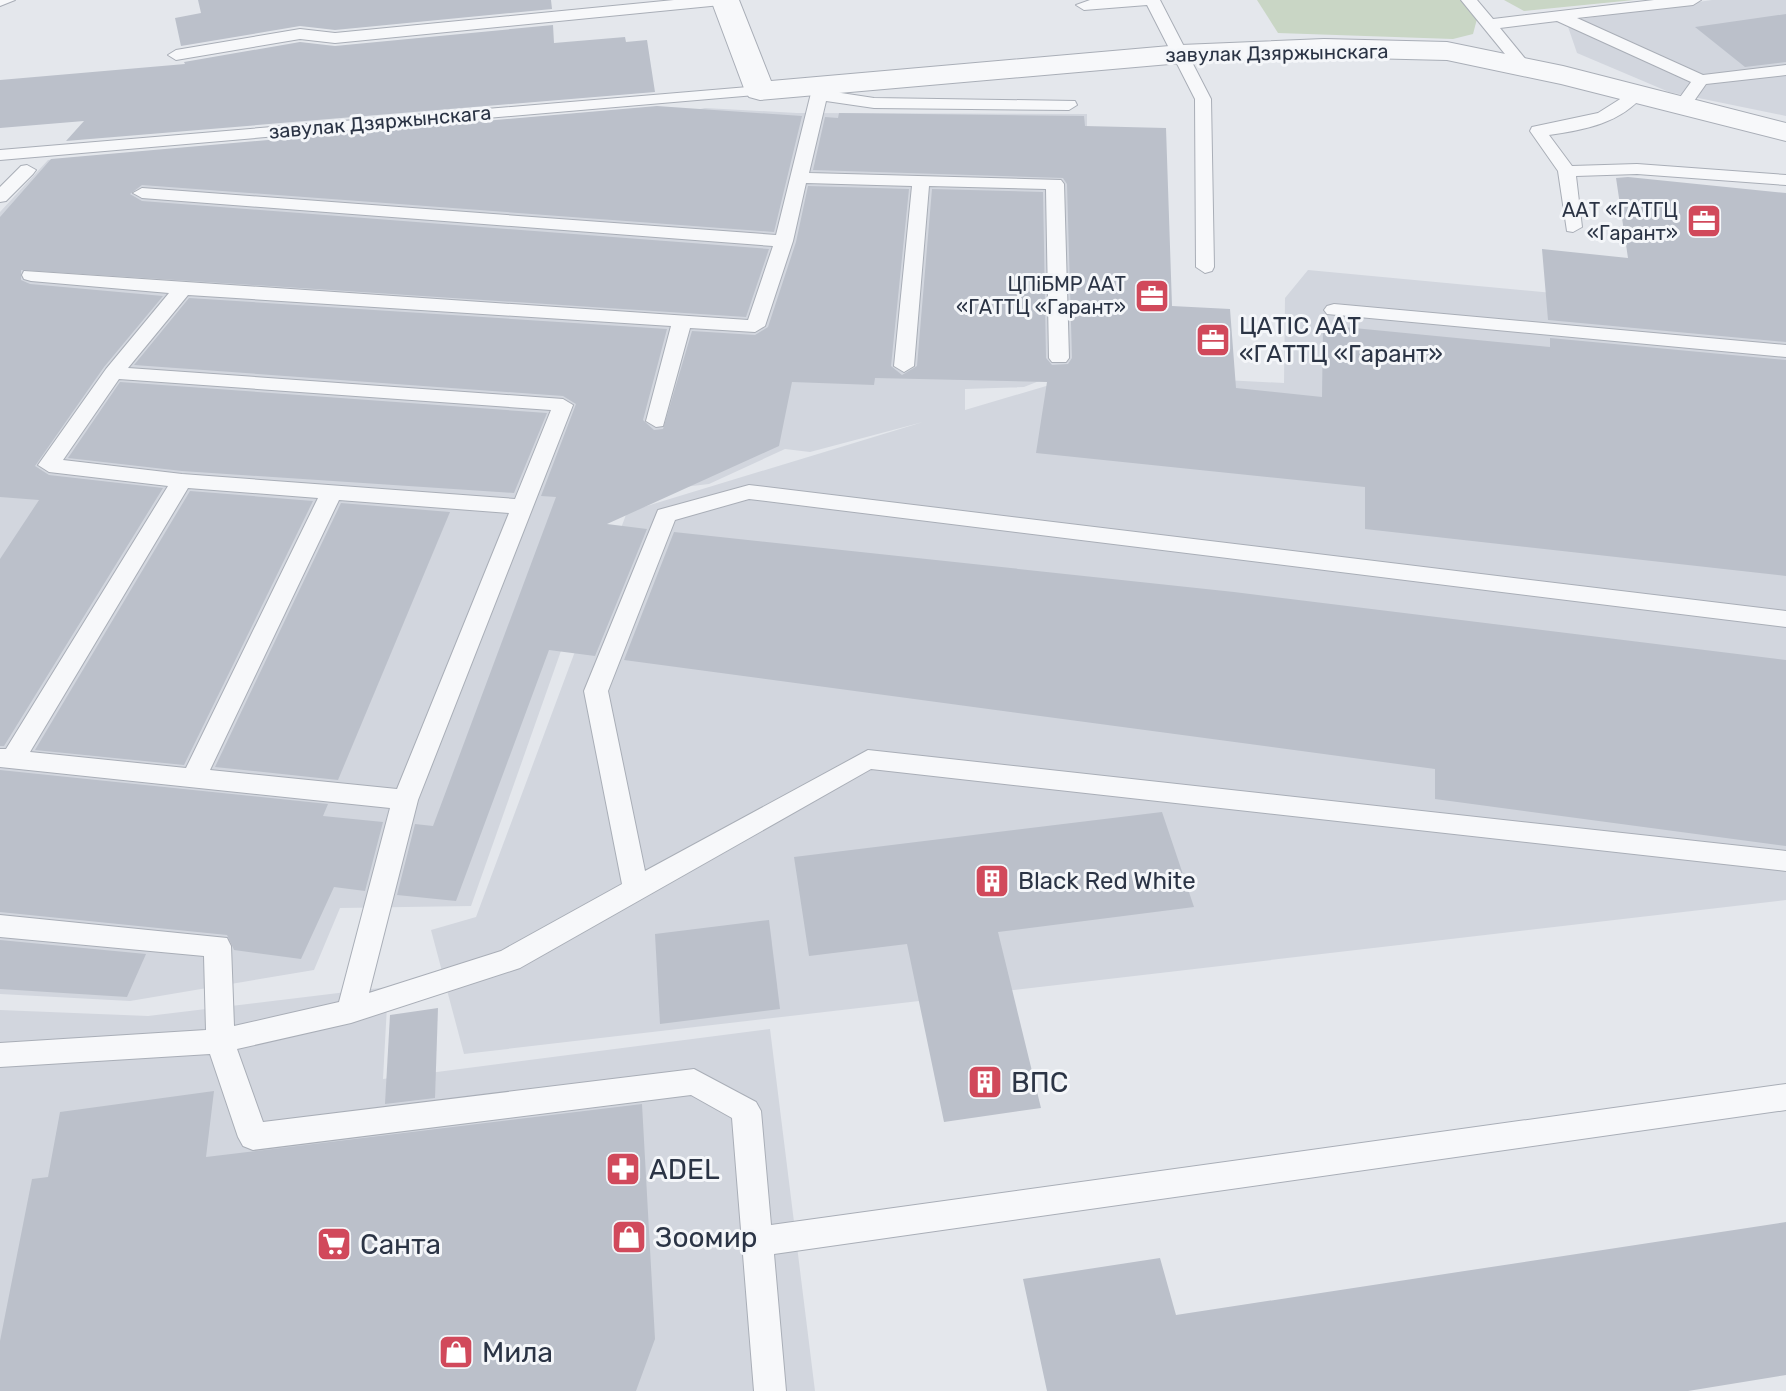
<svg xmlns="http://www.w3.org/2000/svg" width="1786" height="1391" viewBox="0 0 1786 1391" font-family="Rubik,sans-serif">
  <rect width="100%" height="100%" fill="#e4e7ec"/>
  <g fill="#d2d6de">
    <path d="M1712,0h74v116l-117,-24 -92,-39 -11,-32z"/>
    <path d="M705,108l92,5 290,1v248l-63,25 -59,2v21l125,-37 194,10 1,-85 23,-28 478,45v585l-1322,154 -33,-124 45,-13 151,-405 296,-90 -113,30 -25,-3 -76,35 -93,11 -145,411 -131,2 -26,62 -184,31 -130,-7v-782l48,-52 509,-42h103z"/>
    <path d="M388,987l-5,92 387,-50 45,362h-815v-381l148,6z"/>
  </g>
  <g fill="#c9d6c5">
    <path d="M1257,0h204l16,19 -4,15 -20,5 -175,-6z"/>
    <path d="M1504,0h130l-110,11z"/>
  </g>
  <g fill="#bbc0ca">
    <path d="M198,0h353l1,9 -217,21 -35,-4 -119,20 -6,-28 26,-5z"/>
    <path d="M1786,14v48l-41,5 -50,-40z"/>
    <path d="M553,25l1,18 71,-6 1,5 21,-2 8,52 -589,49 18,-20 -84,7v-48l185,-16 -1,-2 116,-20 35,4z"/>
    <path d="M657,106l145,10 -28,116 -632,-47 -12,9 12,7 627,48 -23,68 -725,-47v10l9,4 133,12 -59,71 -69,99 14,9 114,13 -159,258h-4v-187l39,-59 -39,-3v-280l51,-58z"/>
    <path d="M839,113l245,3 1,10 81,2 6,178 58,3 6,79 86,9 1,-72 227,22v-9l236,22v216l-421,-47v-42l-329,-34 11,-71 -172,-4 -1,7 -82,-3 -13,64 -172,78 40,5 -52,127 -46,-6 -93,251 -59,-6 18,-71 18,2 123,-329 -15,-1 35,-92 -13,-8 -429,-31 55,-67 478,31 -24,91 11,10 9,-1 29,-98 63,4 13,-8 28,-85 12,-56 101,3 -18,177 11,9 15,-9 15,-177 111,3 3,166 6,7 16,-1 4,-6 -5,-174 -4,-6 -250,-8 12,-53 13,1z"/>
    <path d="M1628,177l158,16v149l-238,-22 -6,-71 86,9 -12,-80z"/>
    <path d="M120,382l427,31 -33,80 -332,-22 -114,-13z"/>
    <path d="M190,491l123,10 -129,264 -149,-15z"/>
    <path d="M341,503l109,9 -112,268 -123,-13z"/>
    <path d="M674,532l560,60 552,68v186l-351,-47v-30l-811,-109z"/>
    <path d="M0,770l328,34 -5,12 60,6 -18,69 -31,-4 -33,72 -67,-9 -7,-15 -227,-23z"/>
    <path d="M1162,812l32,95 -196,25 43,176 -97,14 -37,-178 -98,12 -15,-99z"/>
    <path d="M769,920l11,89 -120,15 -5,-90z"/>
    <path d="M0,940l146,14 -19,43 -127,-8z"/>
    <path d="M438,1008l-3,90 -50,6 5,-89z"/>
    <path d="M214,1091l-8,66 436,-53 13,235 -19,52h-636v-50l32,-162 16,-2 12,-65z"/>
    <path d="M1786,1222v153l-98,16h-641l-24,-112 137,-21 16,57z"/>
  </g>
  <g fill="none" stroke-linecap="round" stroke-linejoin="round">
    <g stroke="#a9aeb7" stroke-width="2">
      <g id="lane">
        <path d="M0,0h15l-15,6z"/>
        <path d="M674,0h55l-8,5 -386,38 -35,-4 -124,21 -8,-5 8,-5 124,-21 35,4z"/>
        <path d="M1090,0h70l51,99 3,168 -2,4 -7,2 -9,-6 -1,-168 -48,-94 -63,5 -8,-5z"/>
        <path d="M1461,0h16l16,19 161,-19h47l-8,5 -116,13 126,57 83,-10v10l-80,9 -19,27 -6,1 -8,-5 18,-25 -134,-61 -57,7 32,39 -8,5 -6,-2z"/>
        <path d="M821,80l8,5 -1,6 46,7 201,3 2,4 -8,5 -195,-2 -48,-7 -17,72 252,7 3,4 5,174 -3,4h-14l-3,-4 -3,-169 -117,-3 -15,180 -10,6 -10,-6 18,-180 -106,-3 -13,58 -28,85 -10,6 -65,-4 -27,98 -7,1 -10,-6 25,-95 -483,-31 -60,73 435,31 10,6 -155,395 -49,193 132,-42 121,-67 -38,-193 74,-181 91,-25 1037,126v16l-1037,-128 -74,21 -67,171 37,180 223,-121 918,101v20l-915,-102 -351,199 -169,55 -114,26 26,73 431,-53 62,33 5,9 10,114 1015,-141v26l-1012,144 12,137h-32l-22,-273 -41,-23 -438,55 -10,-4 -5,-9 -28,-83 -210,13v-24l206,-13 -2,-74 -204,-19v-22l227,23 4,8 3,80 105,-24 51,-194 -390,-41v-18h6l162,-263 -119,-14 -11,-7 68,-96 63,-76 -138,-12 -7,-2 -2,-4 2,-4 724,49 25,-74 -631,-48 -9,-5 9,-5 634,47 37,-150zM119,379l432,31 -36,89 -333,-25 -119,-14zM188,488l130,10 -132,270 -156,-16zM339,500l170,13 -112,276 -187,-19z"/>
        <path d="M760,86l8,5 -2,3 -766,66v-10z"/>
        <path d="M1636,89l8,5c-22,29 -60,36 -95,41l23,31 65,-2 149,11v10l-149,-11 -61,2 6,51 -9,5 -6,-1 -9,-60 -28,-40 2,-4 66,-14z"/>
        <path d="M27,165l9,5 -3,4 -27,27 -6,1v-15l21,-21z"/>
        <path d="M1334,304l452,41v12l-459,-43 -3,-4 3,-4z"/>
      </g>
    </g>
    <g stroke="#a9aeb7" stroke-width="2">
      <path id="street" d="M711,0h28l32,81 410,-36 143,-6 123,3 116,24 223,57v18l-225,-57 -114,-24 -123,-3 -143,6 -421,37 -11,-3 -4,-6z"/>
    </g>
    <use href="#lane" fill="#f7f8fa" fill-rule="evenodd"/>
    <use href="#street" fill="#f7f8fa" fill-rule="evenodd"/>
  </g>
  <defs>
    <g id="office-square" transform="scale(1.8)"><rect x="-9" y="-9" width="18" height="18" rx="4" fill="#d1495b" stroke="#f4f6f9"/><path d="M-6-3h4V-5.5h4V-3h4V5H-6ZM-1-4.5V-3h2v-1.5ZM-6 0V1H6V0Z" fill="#fff"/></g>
    <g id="building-square" transform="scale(1.8)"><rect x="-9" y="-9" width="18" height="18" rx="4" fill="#d1495b" stroke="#f4f6f9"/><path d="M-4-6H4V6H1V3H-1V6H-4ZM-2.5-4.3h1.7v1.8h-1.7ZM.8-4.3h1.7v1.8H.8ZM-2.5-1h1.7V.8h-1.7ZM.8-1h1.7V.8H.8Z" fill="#fff"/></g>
    <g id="pharmacy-square" transform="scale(1.8)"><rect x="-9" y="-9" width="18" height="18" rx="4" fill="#d1495b" stroke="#f4f6f9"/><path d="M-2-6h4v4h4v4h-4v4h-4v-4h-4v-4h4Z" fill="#fff"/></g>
    <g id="shop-square" transform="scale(1.8)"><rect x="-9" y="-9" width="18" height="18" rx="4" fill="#d1495b" stroke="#f4f6f9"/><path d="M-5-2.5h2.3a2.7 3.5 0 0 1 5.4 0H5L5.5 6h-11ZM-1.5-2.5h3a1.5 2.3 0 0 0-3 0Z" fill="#fff"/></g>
    <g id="supermarket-square" transform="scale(1.8)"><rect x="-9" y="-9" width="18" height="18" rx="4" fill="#d1495b" stroke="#f4f6f9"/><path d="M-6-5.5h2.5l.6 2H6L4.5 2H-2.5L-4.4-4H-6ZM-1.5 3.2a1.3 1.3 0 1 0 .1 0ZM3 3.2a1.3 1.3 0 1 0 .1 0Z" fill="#fff"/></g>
  </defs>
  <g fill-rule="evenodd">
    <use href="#office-square" x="1704" y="221"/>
    <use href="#office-square" x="1152" y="296"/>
    <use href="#office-square" x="1213" y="340"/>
    <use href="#building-square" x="992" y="881"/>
    <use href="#building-square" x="985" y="1082"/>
    <use href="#pharmacy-square" x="623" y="1169"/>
    <use href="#shop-square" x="629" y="1237"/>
    <use href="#supermarket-square" x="334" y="1244"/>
    <use href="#shop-square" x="456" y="1352"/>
  </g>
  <g text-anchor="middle" stroke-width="6" stroke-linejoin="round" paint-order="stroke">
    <g font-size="20" fill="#2b3445" stroke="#f4f6f9">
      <text transform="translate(1277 53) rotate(-1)" y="7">завулак Дзяржынскага</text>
      <text transform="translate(380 122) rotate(-5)" y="7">завулак Дзяржынскага</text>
    </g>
    <g font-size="20" fill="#2b3445" stroke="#f4f6f9" text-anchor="end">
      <text x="1678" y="217">ААТ «ГАТГЦ<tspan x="1678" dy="23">«Гарант»</tspan></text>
      <text x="1126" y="291">ЦПіБМР ААТ<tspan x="1126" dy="23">«ГАТТЦ «Гарант»</tspan></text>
    </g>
    <g font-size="24" fill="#2b3445" stroke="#f4f6f9" text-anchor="start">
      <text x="1239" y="334">ЦАТІС ААТ<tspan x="1239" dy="28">«ГАТТЦ «Гарант»</tspan></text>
      <text x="1018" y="889">Black Red White</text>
    </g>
    <g font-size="28" fill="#2b3445" stroke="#f4f6f9" text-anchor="start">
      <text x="1011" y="1092">ВПС</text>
      <text x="649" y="1179">ADEL</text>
      <text x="655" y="1247">Зоомир</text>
      <text x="360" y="1254">Санта</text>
      <text x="482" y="1362">Мила</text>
    </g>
  </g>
</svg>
